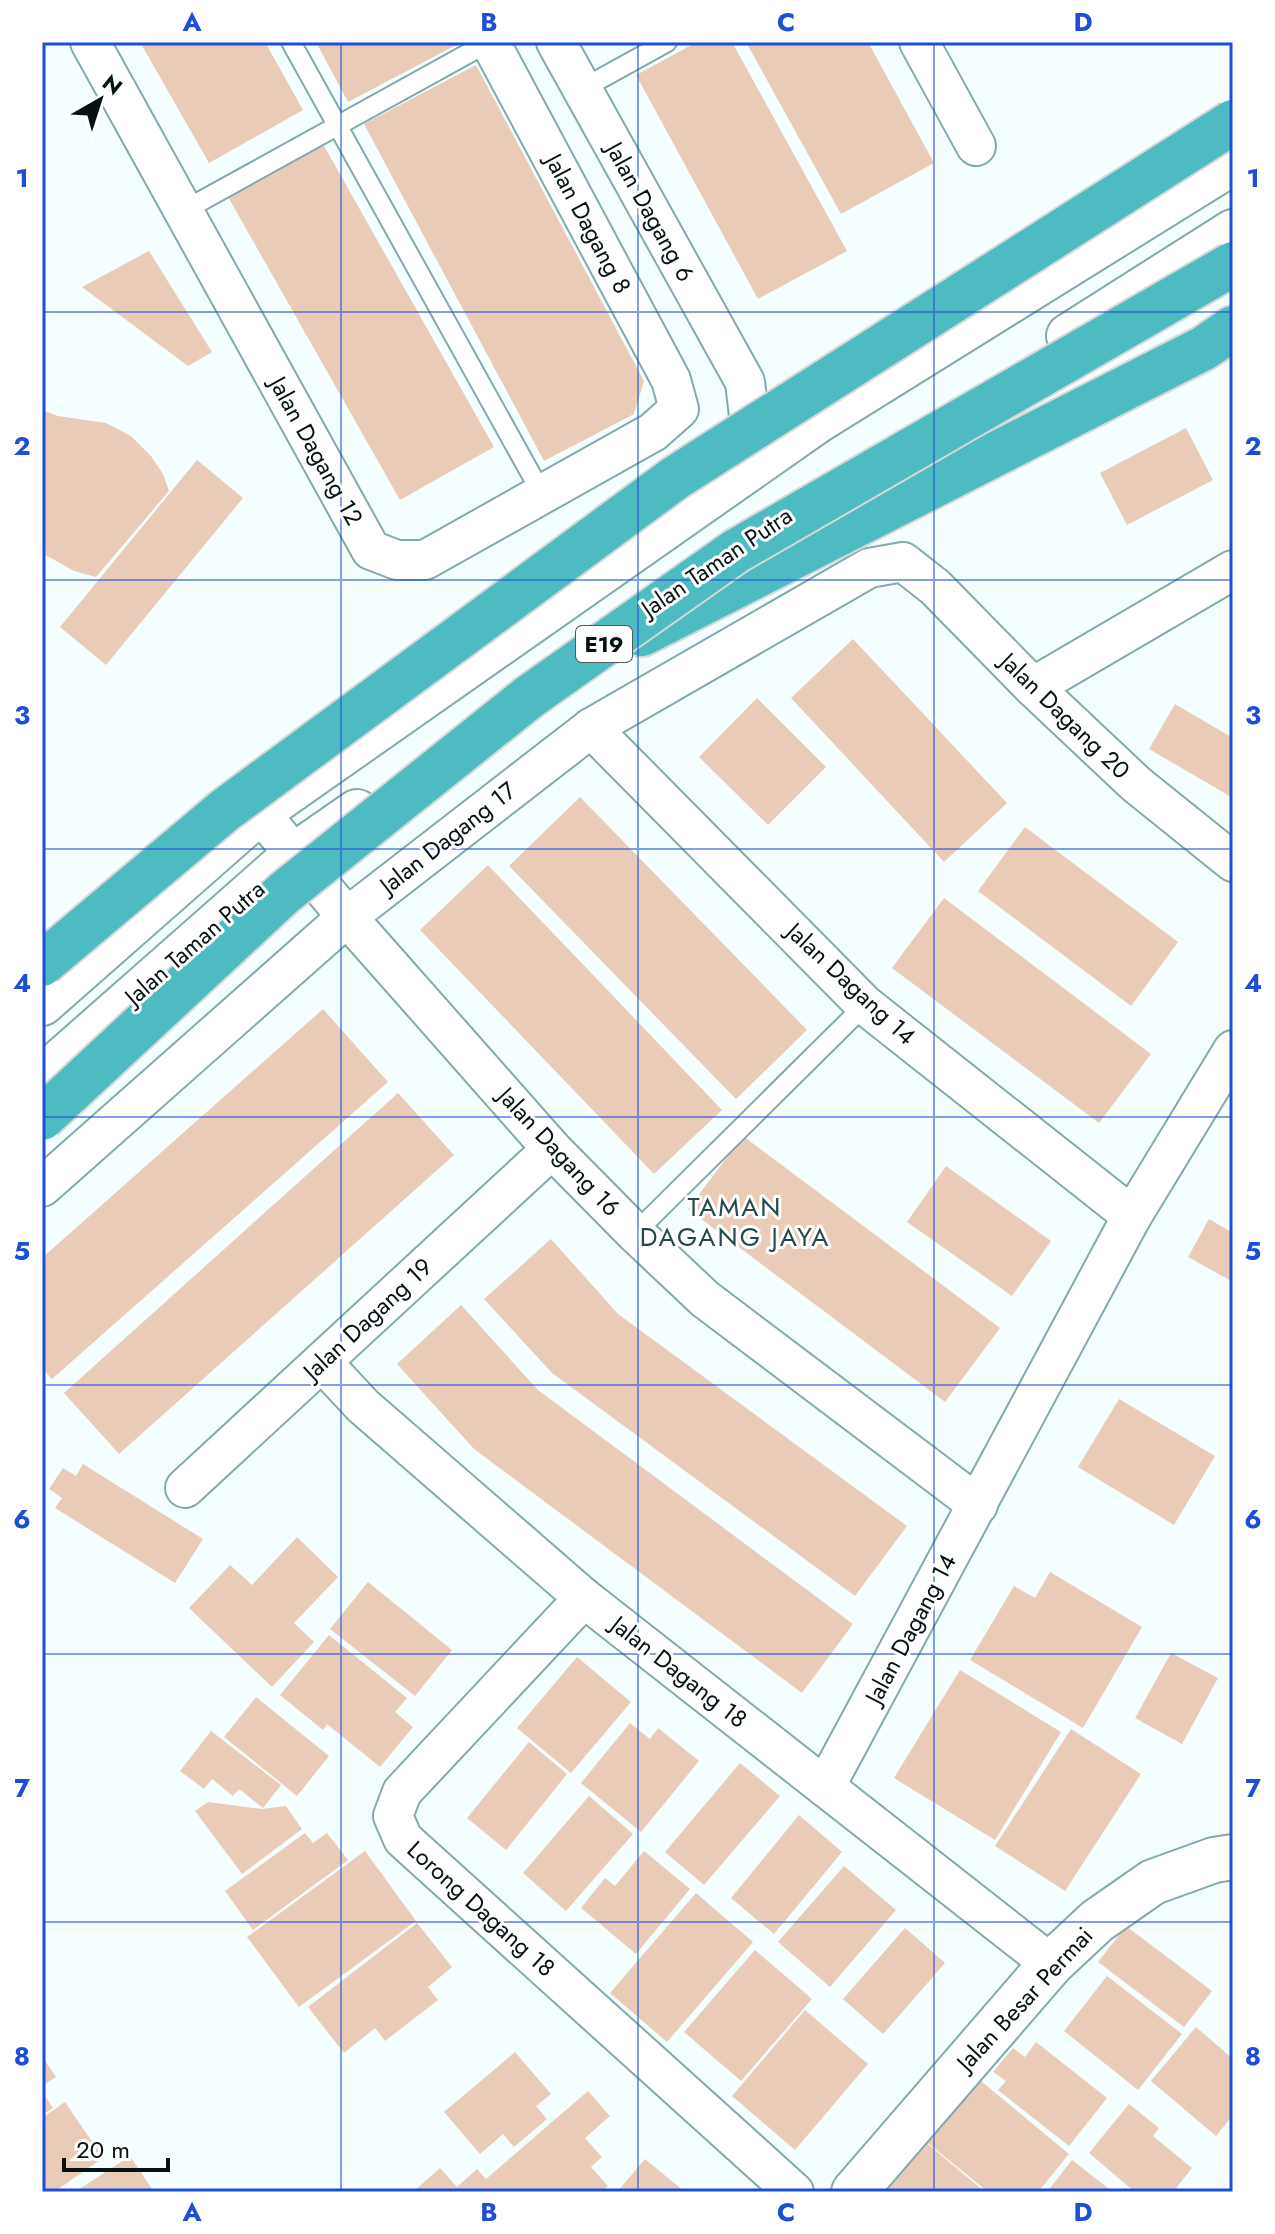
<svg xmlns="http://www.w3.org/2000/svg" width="1275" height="2234" viewBox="0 0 1275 2234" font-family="Jost,sans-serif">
  <rect width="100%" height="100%" fill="#f5fefe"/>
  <g fill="#e9cbb7">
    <path d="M140,42h125l38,68 -94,53z"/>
    <path d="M316,42h146l-114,60z"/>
    <path d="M697,42h35l115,209 -89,48 -122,-224z"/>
    <path d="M746,42h122l66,121 -93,51z"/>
    <path d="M476,65l168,316 -10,33 -90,47 -180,-337z"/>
    <path d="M323,144l171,303 -94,53 -172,-303z"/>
    <path d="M149,251l63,101 -24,14 -106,-79z"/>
    <path d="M42,410l16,6 48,7 25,13 20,20 12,18 6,17 -73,86 -22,-6 -32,-18z"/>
    <path d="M1186,428l27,52 -86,45 -27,-52z"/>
    <path d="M197,460l46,38 -137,167 -46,-38z"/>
    <path d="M853,639l154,164 -63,59 -153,-164z"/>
    <path d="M757,698l69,69 -58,58 -69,-68z"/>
    <path d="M1175,704l58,34v60l-84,-49z"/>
    <path d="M580,797l227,233 -71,69 -227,-233z"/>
    <path d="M1025,827l153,115 -47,64 -153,-115z"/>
    <path d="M488,865l234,245 -68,64 -234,-244z"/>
    <path d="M944,898l207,156 -52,69 -207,-155z"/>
    <path d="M323,1009l65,73 -336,297 -10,-11v-110z"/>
    <path d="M398,1093l56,62 -335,299 -55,-61z"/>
    <path d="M743,1136l257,192 -55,74 -257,-193z"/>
    <path d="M946,1166l105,75 -39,55 -105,-74z"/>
    <path d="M1209,1219l24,14v49l-45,-25z"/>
    <path d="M551,1239l67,75 289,212 -52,70 -303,-223 -68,-74z"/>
    <path d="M461,1305l77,85 315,234 -51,69 -328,-244 -77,-85z"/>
    <path d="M1119,1399l96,57 -41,69 -96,-58z"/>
    <path d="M83,1464l120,75 -28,44 -120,-75 7,-10 -13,-9 14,-21 13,8z"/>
    <path d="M297,1537l41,40 -44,46 20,19 -42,45 -83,-79 41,-43 22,20z"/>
    <path d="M1050,1572l92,55 -59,101 -113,-68 44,-74 21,12z"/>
    <path d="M368,1582l84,68 -37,46 -85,-67z"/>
    <path d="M329,1635l78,63 -12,14 18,15 -33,40 -53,-43 -4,6 -43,-35z"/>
    <path d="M1171,1653l47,25 -36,66 -47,-26z"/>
    <path d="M577,1657l54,45 -60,71 -54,-45z"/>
    <path d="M960,1670l101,62 -66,108 -101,-62z"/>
    <path d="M256,1697l73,59 -32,40 -73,-59z"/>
    <path d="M630,1723l20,16 8,-11 41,33 -58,71 -60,-49z"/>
    <path d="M1071,1729l70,45 -76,117 -70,-45z"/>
    <path d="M211,1731l70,54 -18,23 -24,-19 -6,7 -21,-17 -8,10 -24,-18z"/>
    <path d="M529,1742l38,32 -61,76 -39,-32z"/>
    <path d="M740,1763l40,33 -76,89 -39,-33z"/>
    <path d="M589,1796l44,38 -67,77 -43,-38z"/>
    <path d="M208,1802l54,7 24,-3 16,23 -60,45 -47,-63z"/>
    <path d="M799,1815l43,37 -68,82 -43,-36z"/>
    <path d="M305,1833l8,10 14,-10 21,27 -95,70 -28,-39z"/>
    <path d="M365,1851l51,70 -117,86 -52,-70z"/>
    <path d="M644,1851l46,38 -54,65 -55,-46 24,-30 10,8z"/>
    <path d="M844,1866l52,44 -66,77 -52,-45z"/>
    <path d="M696,1893l57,49 -86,100 -57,-49z"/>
    <path d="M417,1923l35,44 -24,20 10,13 -53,41 -10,-13 -31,25 -36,-46z"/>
    <path d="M1126,1926l86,65 -28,36 -86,-65z"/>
    <path d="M905,1928l40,35 -62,71 -40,-35z"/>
    <path d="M755,1950l57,49 -71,82 -57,-49z"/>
    <path d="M1107,1976l75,58 -44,56 -74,-59z"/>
    <path d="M805,2010l63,54 -73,86 -63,-54z"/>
    <path d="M1196,2027l37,32v56l-17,21 -65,-55z"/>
    <path d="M1036,2042l71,56 -38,48 -71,-56 8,-9 -13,-9 20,-24 12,9z"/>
    <path d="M515,2052l36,42 -15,12 11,13 -33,28 -11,-13 -23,20 -36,-42z"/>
    <path d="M42,2056l14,21 -14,9z"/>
    <path d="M975,2076l94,78 -31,38h-50l-65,-53z"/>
    <path d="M588,2091l22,25 -25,22 17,19 -11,10 17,19 -7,6h-188l27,-24 17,19 20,-18 9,10z"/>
    <path d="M42,2092l11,16 -11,7z"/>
    <path d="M65,2102l38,56 -49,34h-12v-74z"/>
    <path d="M1129,2104l30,24 -6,8 39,32 -19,24h-38l-46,-39z"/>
    <path d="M923,2140l62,52h-105z"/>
    <path d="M130,2156l24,36h-79z"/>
    <path d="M645,2159l40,33h-68z"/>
    <path d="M1072,2160l41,32h-66z"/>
  </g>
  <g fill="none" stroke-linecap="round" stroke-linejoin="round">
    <g stroke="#82aaad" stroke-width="22">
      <g id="service">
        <path d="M291,42l251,452"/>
        <path d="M582,89l85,-47"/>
        <path d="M183,211l306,-169"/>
        <path d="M635,1233l230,-228"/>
      </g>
    </g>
    <g stroke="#82aaad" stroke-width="42">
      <g id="minor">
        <path d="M90,42l281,508 26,10h28l228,-128 26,-23 -8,-29 -181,-338"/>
        <path d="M556,42l189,340 6,51 -7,24"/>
        <path d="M919,42l57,104"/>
        <path d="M1033,687l200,-117"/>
        <path d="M591,728l274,277 267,211"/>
        <path d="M259,812l88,105 205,232 83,84 70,66 273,206"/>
        <path d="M42,1187l305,-270 244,-189 278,-160 34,-6 32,25 98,100 103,97 97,78"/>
        <path d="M322,1362l41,44 221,192 467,366"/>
        <path d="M185,1488l367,-339"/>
        <path d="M584,1598l-182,194 -9,24 10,23 391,353"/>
        <path d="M825,1787l307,-571 101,-166"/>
      </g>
    </g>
    <g stroke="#82aaad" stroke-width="48">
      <g id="tertiary">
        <path d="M1069,336l164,-104"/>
        <path d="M42,1003l217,-191 559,-392 415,-258"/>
        <path d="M42,1078l253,-223 62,-43"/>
        <path d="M854,2192l197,-228 46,-43 56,-39 61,-22 19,-3"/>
      </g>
    </g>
    <g stroke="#d7d9d9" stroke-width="48">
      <path id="motorway" d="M642,634l562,-286 29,-20"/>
    </g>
    <use href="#service" stroke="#fff" stroke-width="18"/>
    <use href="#minor" stroke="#fff" stroke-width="38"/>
    <use href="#tertiary" stroke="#fff" stroke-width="44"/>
    <use href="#motorway" stroke="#4ebac1" stroke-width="44"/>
    <g stroke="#d7d9d9" stroke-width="48" stroke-linecap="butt">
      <g id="motorway-bridge">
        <path d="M42,964l183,-154 450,-332 558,-356"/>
        <path d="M42,1118l242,-225 245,-196 207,-146 497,-287"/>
      </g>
    </g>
    <use href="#motorway-bridge" stroke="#4ebac1" stroke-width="44"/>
  </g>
  <path fill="none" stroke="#1d4ed8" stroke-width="2" stroke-opacity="0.55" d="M341,42v2150M638,42v2150M934,42v2150M42,312h1191M42,580h1191M42,849h1191M42,1117h1191M42,1385h1191M42,1654h1191M42,1922h1191"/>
  <g text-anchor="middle" stroke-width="6" stroke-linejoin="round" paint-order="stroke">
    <rect fill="#fff" stroke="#4f595a" stroke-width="2" x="576" y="626" width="56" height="36" rx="6"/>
    <g font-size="22" font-weight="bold" fill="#041214">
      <text x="604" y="652">E19</text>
    </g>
    <g font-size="24" fill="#041214" stroke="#fff">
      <text transform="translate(650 212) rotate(61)" y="8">Jalan Dagang 6</text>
      <text transform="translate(588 224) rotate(62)" y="8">Jalan Dagang 8</text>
      <text transform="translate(316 451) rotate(61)" y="8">Jalan Dagang 12</text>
      <text transform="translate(717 562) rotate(-34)" y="8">Jalan Taman Putra</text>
      <text transform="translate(1065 716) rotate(44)" y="8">Jalan Dagang 20</text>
      <text transform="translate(448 838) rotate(-38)" y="8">Jalan Dagang 17</text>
      <text transform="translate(195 943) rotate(-41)" y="8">Jalan Taman Putra</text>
      <text transform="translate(851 984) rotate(43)" y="8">Jalan Dagang 14</text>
      <text transform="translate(559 1152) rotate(47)" y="8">Jalan Dagang 16</text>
      <text transform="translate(368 1319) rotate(-43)" y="8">Jalan Dagang 19</text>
      <text transform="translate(911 1629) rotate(-62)" y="8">Jalan Dagang 14</text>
      <text transform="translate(679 1672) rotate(38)" y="8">Jalan Dagang 18</text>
      <text transform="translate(481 1909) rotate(42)" y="8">Lorong Dagang 18</text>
      <text transform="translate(1025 1999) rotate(-47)" y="8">Jalan Besar Permai</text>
    </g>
    <g font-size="26" letter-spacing="2" fill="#23494c" stroke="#fff">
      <text x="735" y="1216">TAMAN<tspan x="735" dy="30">DAGANG JAYA</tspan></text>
    </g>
  </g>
  <rect width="1275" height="2234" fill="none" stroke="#ffffff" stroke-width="88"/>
  <g transform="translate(100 100) rotate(39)" stroke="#ffffff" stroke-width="6" paint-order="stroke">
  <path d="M0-6L14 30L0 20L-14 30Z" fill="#041214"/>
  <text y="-12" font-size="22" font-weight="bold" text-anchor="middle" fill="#041214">N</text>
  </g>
  <path d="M64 2158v12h104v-12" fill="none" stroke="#041214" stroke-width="4"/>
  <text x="76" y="2158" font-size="24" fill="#041214" stroke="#ffffff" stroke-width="6" paint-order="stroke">20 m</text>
  <rect x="44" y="44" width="1187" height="2146" fill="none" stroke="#1d4ed8" stroke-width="3"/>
  <g font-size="26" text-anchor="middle" font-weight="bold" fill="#1d4ed8">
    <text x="192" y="31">A</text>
    <text x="489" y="31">B</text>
    <text x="786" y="31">C</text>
    <text x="1083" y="31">D</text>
    <text x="22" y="187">1</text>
    <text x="1253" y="187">1</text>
    <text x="22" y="455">2</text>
    <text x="1253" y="455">2</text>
    <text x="22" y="724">3</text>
    <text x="1253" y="724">3</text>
    <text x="22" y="992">4</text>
    <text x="1253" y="992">4</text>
    <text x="22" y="1260">5</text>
    <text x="1253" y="1260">5</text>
    <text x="22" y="1528">6</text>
    <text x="1253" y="1528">6</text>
    <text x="22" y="1797">7</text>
    <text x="1253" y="1797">7</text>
    <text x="22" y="2065">8</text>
    <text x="1253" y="2065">8</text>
    <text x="192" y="2221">A</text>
    <text x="489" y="2221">B</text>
    <text x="786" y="2221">C</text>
    <text x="1083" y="2221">D</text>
  </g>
</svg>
